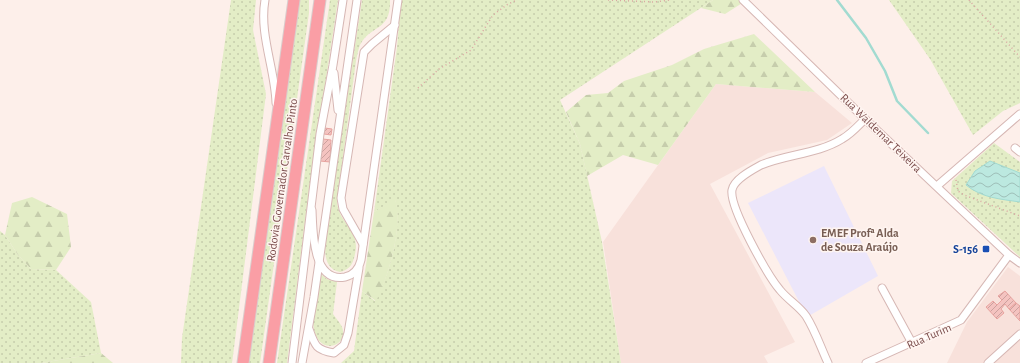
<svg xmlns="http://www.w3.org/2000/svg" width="1020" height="363" viewBox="0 0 1020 363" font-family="'Alegreya Sans',sans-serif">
  <defs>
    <pattern id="green-dots" width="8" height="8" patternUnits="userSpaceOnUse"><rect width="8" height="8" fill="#e3edc6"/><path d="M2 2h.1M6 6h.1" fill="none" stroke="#c6cdac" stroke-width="1.8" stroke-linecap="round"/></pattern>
    <pattern id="forest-firs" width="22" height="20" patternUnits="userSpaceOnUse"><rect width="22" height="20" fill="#e3edc6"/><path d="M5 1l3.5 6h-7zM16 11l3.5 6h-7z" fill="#c6cdac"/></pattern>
    <pattern id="water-waves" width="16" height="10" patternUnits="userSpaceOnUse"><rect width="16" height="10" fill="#bce9e0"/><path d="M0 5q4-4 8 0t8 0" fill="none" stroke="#9ebfb8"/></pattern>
    <pattern id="building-hatch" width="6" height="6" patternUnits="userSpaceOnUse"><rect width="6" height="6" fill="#f4c3c0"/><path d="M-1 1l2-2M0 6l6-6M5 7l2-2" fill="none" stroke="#cba19e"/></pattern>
  </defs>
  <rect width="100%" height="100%" fill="#fdefea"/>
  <g fill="#f8e1db">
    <path d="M716,84l99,8 37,31 -25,17 -59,13 -58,31 85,158 -31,14 4,7h-147l-18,-121z"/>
    <path d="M1008,267l12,9v87h-73l20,-41z"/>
  </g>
  <path fill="#ece6fa" d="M824,166l54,110 -71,41 -59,-114z"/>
  <g fill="url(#green-dots)">
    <path d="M231,0h25l-3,30 13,64 -32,254 -2,15h-51l1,-25z"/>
    <path d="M300,0h9v13l-49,350h-14l50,-347z"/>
    <path d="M330,0h8l-29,190 -22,173h-10z"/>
    <path d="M362,0h28c1,32 -19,24 -30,45 -2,5 -3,11 -4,16l-19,140c1,24 26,28 17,57 -2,8 -6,12 -14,14 -18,-4 -15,-23 -14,-37z"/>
    <path d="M401,0h312l-153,100 20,44 22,98 19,121h-280l13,-12 8,-60 13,10c14,-24 28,-75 20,-101l-21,12 23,-165z"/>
    <path d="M889,0h131v103l-17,8 -30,24 -43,-76z"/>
    <path d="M994,143l26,19v95l-69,-64 1,-12z"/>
    <path d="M0,231l5,4 13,20 13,14 25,1 35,32 10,51 -60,10h-41z"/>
    <path d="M321,274l6,5 10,3 -4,32c3,4 7,9 9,13 8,21 -29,32 -29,-8 0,-14 5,-31 8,-45z"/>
  </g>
  <g fill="url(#forest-firs)">
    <path d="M713,0h34l-22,14 -24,-6z"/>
    <path d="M754,34l61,58 -99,-8 -58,81 -35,-10 -36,21 -7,-32 -14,-32 20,-17 22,-2 16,-12 48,-16 32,-16z"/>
    <path d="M32,197l35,17 4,33 -15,23 -25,-1 -13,-14 -13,-20 7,-32z"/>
    <path d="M395,199c9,26 -7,79 -19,102l-14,-10 12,-79z"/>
    <path d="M101,353l12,10h-72z"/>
  </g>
  <path fill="url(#water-waves)" stroke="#a2dbd1" d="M990,161l30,12v29c-20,-3 -38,-4 -54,-17l9,-14z"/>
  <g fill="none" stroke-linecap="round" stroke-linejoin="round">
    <path stroke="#a2dbd1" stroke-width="2.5" d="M837,0l29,38 19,33 12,30 31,32"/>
  </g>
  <g fill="url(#building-hatch)" stroke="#e8a39f">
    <path d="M325,128l7,1 -1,6 -7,-1z"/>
    <path d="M323,139l8,1 -1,22 -10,-1z"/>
    <path d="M1005,291l11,12 -7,6 -4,-5 -4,5 3,4 -7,6 -11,-12 7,-6 4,4 5,-5 -4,-4z"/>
    <path d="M1016,303l4,3v15l-11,-12z"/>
  </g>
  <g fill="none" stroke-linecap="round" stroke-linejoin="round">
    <g stroke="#d6b7b4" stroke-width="9">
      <g id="minor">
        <path d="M265,0c-6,34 10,69 11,103"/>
        <path d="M743,0l122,119 144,136 11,8"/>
        <path d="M334,73l4,37"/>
        <path d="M1015,148l5,4"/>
        <path d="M937,186l83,-72"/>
        <path d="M312,210c1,21 0,73 33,67 9,-2 14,-9 16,-17l37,-260"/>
        <path d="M363,244l-20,-35 -2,-11 23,-146 8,-8 23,-19"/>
        <path d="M882,288l30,55"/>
        <path d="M309,329c6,17 7,21 25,24l10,-8 4,-12 11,-65"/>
        <path d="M292,363l28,-229 13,-69 10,-65"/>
        <path d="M302,363l12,-66 43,-297"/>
        <path d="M828,363c-7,-15 -13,-33 -22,-47 -7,-10 -18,-16 -26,-26 -12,-14 -51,-83 -48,-100 2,-11 20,-20 29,-25 26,-11 57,-11 81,-26 9,-5 16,-13 23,-20"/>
        <path d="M866,363l95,-43 48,-65"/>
        <path d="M988,363l32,-29"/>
      </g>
    </g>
    <g stroke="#dacdcd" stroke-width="13">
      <g id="highway">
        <path d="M243,363l51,-363"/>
        <path d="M269,363l51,-363"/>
      </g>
    </g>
    <g stroke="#daa5a2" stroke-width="1.5" stroke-dasharray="1 3" stroke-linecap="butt">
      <path d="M608,0l46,2 16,-2"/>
      <path d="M969,0l51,57"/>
      <path d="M418,88l21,-19 32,-19 22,-35 15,-11 9,-4"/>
      <path d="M956,180l2,11 6,4 56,21"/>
    </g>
    <use href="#minor" stroke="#fff" stroke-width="7"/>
    <use href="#highway" stroke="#fa9ea5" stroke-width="11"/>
  </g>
  <circle fill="#8d6e63" stroke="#fff5f1" stroke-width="1.5" cx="813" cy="240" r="4"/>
  <rect fill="#1a4fb4" stroke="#fff5f1" stroke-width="1.5" x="982" y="245" width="8" height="8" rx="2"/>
  <g text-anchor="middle" stroke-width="3" stroke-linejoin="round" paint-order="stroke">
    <g font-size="12" fill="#7a4c4b" stroke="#fff5f1">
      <text transform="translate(881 133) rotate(44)" y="4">Rua Waldemar Teixeira</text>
      <text transform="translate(282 180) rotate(-82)" y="4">Rodovia Governador Carvalho Pinto</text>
      <text transform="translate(929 336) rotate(-24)" y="4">Rua Turim</text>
    </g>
    <g font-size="12" font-weight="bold" fill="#785e54" stroke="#fff5f1" text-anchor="start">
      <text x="821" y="237">EMEF Profª Alda<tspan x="821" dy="14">de Souza Araújo</tspan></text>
    </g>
    <g font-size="12" font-weight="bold" fill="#164399" stroke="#fff5f1" text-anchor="end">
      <text x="978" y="253">S-156</text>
    </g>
  </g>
</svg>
